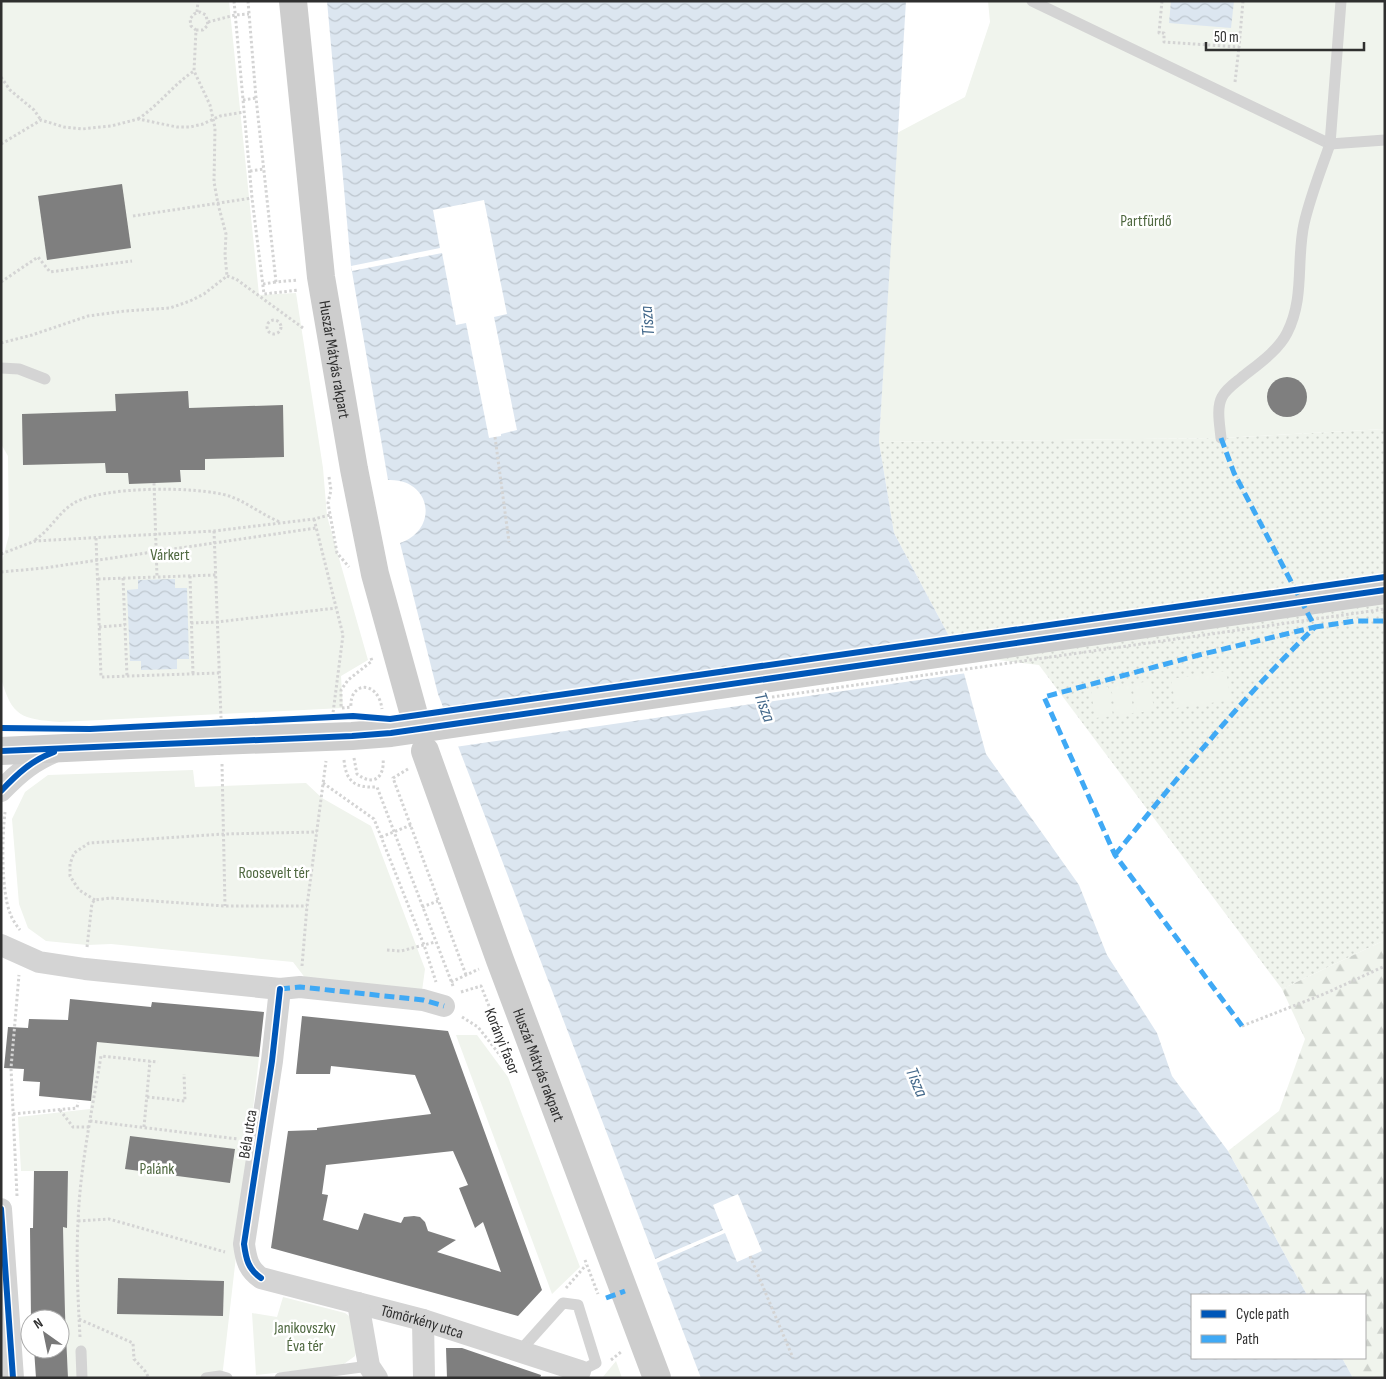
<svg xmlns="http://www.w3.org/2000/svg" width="1386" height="1379" viewBox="0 0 1386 1379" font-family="'Sofia Sans Condensed',sans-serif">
  <defs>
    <pattern id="grass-dots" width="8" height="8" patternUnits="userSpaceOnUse" patternTransform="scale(1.25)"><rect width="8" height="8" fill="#f0f4ed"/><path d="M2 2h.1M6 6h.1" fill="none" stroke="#ced2cc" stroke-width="1.8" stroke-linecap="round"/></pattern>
    <pattern id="forest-firs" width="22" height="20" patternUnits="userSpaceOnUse" patternTransform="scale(1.25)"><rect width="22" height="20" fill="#f0f4ed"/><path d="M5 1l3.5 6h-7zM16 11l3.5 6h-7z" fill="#ced2cc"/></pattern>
    <pattern id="water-waves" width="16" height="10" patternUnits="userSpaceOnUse" patternTransform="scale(1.25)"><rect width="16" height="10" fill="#dce6f0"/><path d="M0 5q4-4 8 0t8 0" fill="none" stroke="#bdc6ce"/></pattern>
  </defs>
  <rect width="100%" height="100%" fill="#fff"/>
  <path fill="url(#grass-dots)" d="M1385,429v511l-103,49 -243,-324 -80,-10 -65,-122 -15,-91 342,-4z"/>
  <path fill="url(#forest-firs)" d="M1385,940v438h-32l-11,-20h23v-63h-58l-79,-144 51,-40 26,-72 -23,-50z"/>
  <g fill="#f0f4ed">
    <path d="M1,1h228l30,294 37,-2 27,175 4,48 41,144 -27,16 2,32 -283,14c-39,-3 -48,-5 -59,-44v-113l8,-30 -1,-79 -7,-12z"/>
    <path d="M988,1h397v428l-164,9 -342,4 18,-309 68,-36 25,-75z"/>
    <path d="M1226,671l5,29 -55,8 -5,-29z"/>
    <path d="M1150,681l4,29 -17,3 -5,-29z"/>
    <path d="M1129,684l5,29 -18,3 -5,-29z"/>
    <path d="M1108,687l5,29 -18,2 -4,-28z"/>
    <path d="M193,770l2,17 111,-4 16,15 49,28 54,143 -3,22 -116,-12 -13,-17 -182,-18 -24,1 -41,-4 -18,-13 -9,-24 -7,-85 13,-27 23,-17z"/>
    <path d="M88,1034l16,8 155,15 -37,321h-154l-3,-65 -2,-86h4l1,-56h-47l-3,-54 72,-8 7,-64z"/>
    <path d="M456,1035h21l31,42 72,190 -28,27z"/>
    <path d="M283,1297l62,16 11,8 3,19 -4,16 -14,10 -85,9 -4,-62 25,4z"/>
    <path d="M616,1361l6,17h-20z"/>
  </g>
  <g fill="url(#water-waves)">
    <path d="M327,1h579l-27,441 15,91 65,122 27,99 93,131 28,70 50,78 15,43 56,75 79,144h-115v63h150l11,20h-652l-263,-684 -38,-151c40,-14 31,-65 -12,-63l-37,-214z"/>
    <path d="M1171,1h63l-3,27 -62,-5z"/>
    <path d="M175,579v9h12l2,71h-12v10l-36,1v-9h-11l-3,-71 11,-1v-9z"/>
  </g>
  <g fill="#fff">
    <path d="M484,200l23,114 -13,3 23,113 -16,4v2l-12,2 -23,-115 -10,2 -14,-72 -90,18 -1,-5 89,-18 -7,-38z"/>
    <path d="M951,635l11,19 5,19 -512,74 -15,-39z"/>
    <path d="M738,1194l24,57 -25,11 -12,-29 -71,31 -1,-4 70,-30 -10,-25z"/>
  </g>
  <g fill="#7f7f7f" fill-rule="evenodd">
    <path d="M122,184l9,64 -84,12 -9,-64z"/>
    <circle cx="1287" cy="397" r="20"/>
    <path d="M188,391l1,17 94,-3 1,52 -79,2v11h-25l1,12 -52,2 -1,-11h-22l-1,-10 -82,2 -1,-51 94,-3 -1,-17z"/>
    <path d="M70,999l81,8 1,-5 112,10 -5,45 -162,-15 -6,59 -52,-5 1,-14 -17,-1 1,-12 -20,-1 4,-41 20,1 1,-9 39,1z"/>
    <path d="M302,1016l146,15 94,259 -24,26 -247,-68 17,-117 29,-1v-2l114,-14 -16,-39 -84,-9 -1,8h-34zM453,1151l15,34 -9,3 16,40 8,-6 18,50 -64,-20 19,-12 -28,-9 -3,-9 -5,-5 -6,-1 -10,1 -3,6 -37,-10 -6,17 -35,-10 5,-25 -6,-1 4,-29z"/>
    <path d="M130,1136l105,13 -5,34 -105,-14z"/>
    <path d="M34,1171h34l-1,57 -4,-1 2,86 3,65h-32l-2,-29h26v-30h-29l-1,-91h3z"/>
    <path d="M118,1278l106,3 -1,35 -106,-2z"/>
    <path d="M446,1348h16l79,27 -1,3h-93z"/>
  </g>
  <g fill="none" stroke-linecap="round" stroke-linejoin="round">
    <g stroke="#d4d4d4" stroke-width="3" stroke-dasharray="2.5 2.5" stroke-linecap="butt">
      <path d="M234,1l18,197 12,96 35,-4"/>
      <path d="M248,1l8,97 20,184 22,-2"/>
      <path d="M1162,1l-3,32h5v9l75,5 4,-46"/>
      <path d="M197,12l1,-11"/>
      <path d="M208,22l27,-7 14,-1"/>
      <path d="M196,30h7l5,-5 -2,-10 -6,-3 -6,2 -4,5 1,7 5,4 -2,41 16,34 5,23 -1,54 4,22 8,30 -1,21 2,21"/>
      <path d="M1,77l9,13 24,20 7,10"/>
      <path d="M1235,82l4,-35"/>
      <path d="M243,100l13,-2"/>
      <path d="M138,119c21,-14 36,-35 56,-48"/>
      <path d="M1,144l40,-24 23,7 18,2 29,-3 27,-7 39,8h13l13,-3 17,-8 24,-4"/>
      <path d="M250,171l14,-2"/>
      <path d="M133,216l119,-18"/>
      <path d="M227,276l9,3 67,49"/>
      <path d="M1,282l37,-25 12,15 82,-11"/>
      <path d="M263,284l13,-2"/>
      <circle cx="274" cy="327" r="7"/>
      <path d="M1,343l31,-8 56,-19 37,-5 45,-3 20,-7 14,-7 23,-18"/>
      <path d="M495,437l14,105"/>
      <path d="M329,477l2,13 -3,13 9,50 12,14"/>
      <path d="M154,483l3,94"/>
      <path d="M314,519l29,116 -10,78"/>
      <path d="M214,531l7,187"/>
      <path d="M96,538l5,139 118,-4"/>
      <path d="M35,540c15,-10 24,-28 39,-37 28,-17 124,-17 155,-7 18,6 33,19 51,26"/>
      <path d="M1,554l34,-13 179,-10 100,-12 16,-4"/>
      <path d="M1,572l43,-4 272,-40"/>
      <path d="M190,576l3,98"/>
      <path d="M123,578l4,98"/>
      <path d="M98,579l118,-4"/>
      <path d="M191,623l26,-1 119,-14"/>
      <path d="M99,627l26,-2"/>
      <path d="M371,658l1,3 -24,19 -7,10v18l10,-1c-2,-25 27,-28 31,2"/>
      <path d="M354,758l3,16c17,13 28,3 26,-16"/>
      <path d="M344,760c2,22 11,28 33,27l76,199"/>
      <path d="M222,764l3,142"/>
      <path d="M408,769l-15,9 73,197"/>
      <path d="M323,783l51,36 50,126 12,37"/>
      <path d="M5,812c-3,25 -4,78 5,101 2,6 6,12 10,17"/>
      <path d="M381,837l30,-12"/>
      <path d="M95,900l-16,-10 -9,-14v-12l4,-11 15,-10 135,-9 93,-2"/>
      <path d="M422,907l16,-6"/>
      <path d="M87,947l5,-44 3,-3 15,-2 115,8h82"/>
      <path d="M387,950l14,1 34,-9"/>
      <path d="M302,966l5,-60 19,-145"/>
      <path d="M451,982l28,-13"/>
      <path d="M461,992l20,-6 12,30"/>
      <path d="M462,1017l16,10 25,32 11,9"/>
      <path d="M1242,1026l82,-32 61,-28"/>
      <path d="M147,1097l38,4 -1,-27"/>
      <path d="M60,1110l13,17h16"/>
      <path d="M13,1114l64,-6 1,-6"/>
      <path d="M90,1121l148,18"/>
      <path d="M144,1127l6,-66"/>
      <path d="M17,1196l-6,-128 8,-93"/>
      <path d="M78,1221l31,-2 116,33"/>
      <path d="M750,1256l43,102"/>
      <path d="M585,1260l13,34"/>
      <path d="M566,1288l20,-23"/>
      <path d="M79,1319l54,24 1,16 11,12 4,7"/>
      <path d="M80,1337c-2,-38 -4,-76 -2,-115 2,-55 14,-111 23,-166l57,6"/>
      <path d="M611,1360l10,-8"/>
    </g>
    <g stroke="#d4d4d4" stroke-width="11">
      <path d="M1032,1l298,143c-9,26 -20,53 -26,80 -8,36 1,74 -17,109 -9,18 -30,32 -46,45 -6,5 -15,11 -19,19 -6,11 -2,29 -1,41"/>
      <path d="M1341,1l-11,143 55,-4"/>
      <path d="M1,368l18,1 26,10"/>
      <path d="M81,1351l1,27"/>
      <path d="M519,1352l44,-49 15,2 18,58 -16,8"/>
      <path d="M206,1378l14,-2 7,2"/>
      <path d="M280,1378l89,-12"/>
    </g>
    <g stroke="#d4d4d4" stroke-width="22">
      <path d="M1,791c19,-20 33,-31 58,-41"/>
      <path d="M1,945l38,17 46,7 195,20 20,-2 123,13 21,6"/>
      <path id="s1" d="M280,989l-8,72 -28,183c2,15 4,25 17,34l162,42 157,51"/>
      <path d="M1,1209l12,169"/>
      <path d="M358,1303l11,63 8,12"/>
      <path d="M423,1320l1,58"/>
    </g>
    <g stroke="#cdcdcd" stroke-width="28">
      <path id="s2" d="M293,1l28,276 33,192 21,105 38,137"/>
      <path d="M755,680l630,-90"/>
      <path d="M1,751l216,-10"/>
      <path id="s3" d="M425,751l75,209 157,418"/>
    </g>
    <path stroke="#d4d4d4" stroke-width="3" stroke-dasharray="2.5 2.5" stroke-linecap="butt" d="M772,697l613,-88"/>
    <path stroke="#cdcdcd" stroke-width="28" d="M217,741l135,-5 39,-3 364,-53"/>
    <g stroke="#3fa9f5" stroke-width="5" stroke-dasharray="10 5" stroke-linecap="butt">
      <path d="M1221,438l13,35 81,154 40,-6h30"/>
      <path d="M1115,855c63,-78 127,-157 200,-228l-116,28 -155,42 71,158 127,171"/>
      <path d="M280,989l20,-2 123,13 21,6"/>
      <path d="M606,1298l19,-7"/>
    </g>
    <g stroke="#fff" stroke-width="9">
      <g id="cycleway">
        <path d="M1,728l89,1 263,-13 37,3 995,-142"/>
        <path d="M1,751l351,-15 39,-3 994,-143"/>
        <path d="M1,791c16,-17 31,-31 53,-39"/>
        <path d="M1,1209l12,169"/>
        <path d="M261,1278c-13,-9 -15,-19 -17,-34l28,-183 8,-72"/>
      </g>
    </g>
    <use href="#cycleway" stroke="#0057b8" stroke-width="6"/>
  </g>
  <g text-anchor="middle" stroke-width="5" stroke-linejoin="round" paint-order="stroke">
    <g font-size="16" fill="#4f6840" stroke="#fff">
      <text x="1146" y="226">Partfürdő</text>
      <text x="170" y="560">Várkert</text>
      <text x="274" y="878">Roosevelt tér</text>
      <text x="157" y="1174">Palánk</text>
      <text x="305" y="1333">Janikovszky<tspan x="305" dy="18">Éva tér</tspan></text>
    </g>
    <g font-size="16" fill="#2f2f2f" stroke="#fff">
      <text dy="6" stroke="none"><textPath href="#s2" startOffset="361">Huszár Mátyás rakpart</textPath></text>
      <text transform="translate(503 1041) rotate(68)" y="6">Korányi fasor</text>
      <text dy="6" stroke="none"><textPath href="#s3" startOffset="334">Huszár Mátyás rakpart</textPath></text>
      <text transform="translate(247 1134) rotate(-81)" y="6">Béla utca</text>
      <text dy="6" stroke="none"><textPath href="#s1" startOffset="464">Tömörkény utca</textPath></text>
    </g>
    <g font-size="18" font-style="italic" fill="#44698b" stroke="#fff">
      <text transform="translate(647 321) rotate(-95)" y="6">Tisza</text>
      <text transform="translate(765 707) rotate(70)" y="6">Tisza</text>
      <text transform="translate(917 1082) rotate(67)" y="6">Tisza</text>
    </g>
  </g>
  <rect width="1386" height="1379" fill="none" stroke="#2f2f2f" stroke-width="5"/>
  <rect x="1191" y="1294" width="175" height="65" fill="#ffffff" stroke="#acacac"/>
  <rect x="1201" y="1310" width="25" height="8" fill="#0057b8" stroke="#acacac"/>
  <text x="1236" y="1319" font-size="15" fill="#2f2f2f">Cycle path</text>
  <rect x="1201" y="1335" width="25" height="8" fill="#3fa9f5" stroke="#acacac"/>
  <text x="1236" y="1344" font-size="15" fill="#2f2f2f">Path</text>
  <g transform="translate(45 1334) rotate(327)"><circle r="24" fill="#ffffff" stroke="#acacac"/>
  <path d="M0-4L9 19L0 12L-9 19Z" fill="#787878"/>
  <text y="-8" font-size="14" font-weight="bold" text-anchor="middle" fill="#2f2f2f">N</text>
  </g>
  <path d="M1206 42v8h158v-8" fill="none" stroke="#2f2f2f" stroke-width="2.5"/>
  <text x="1214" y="42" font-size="15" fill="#2f2f2f" stroke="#ffffff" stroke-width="4" paint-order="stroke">50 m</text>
</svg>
